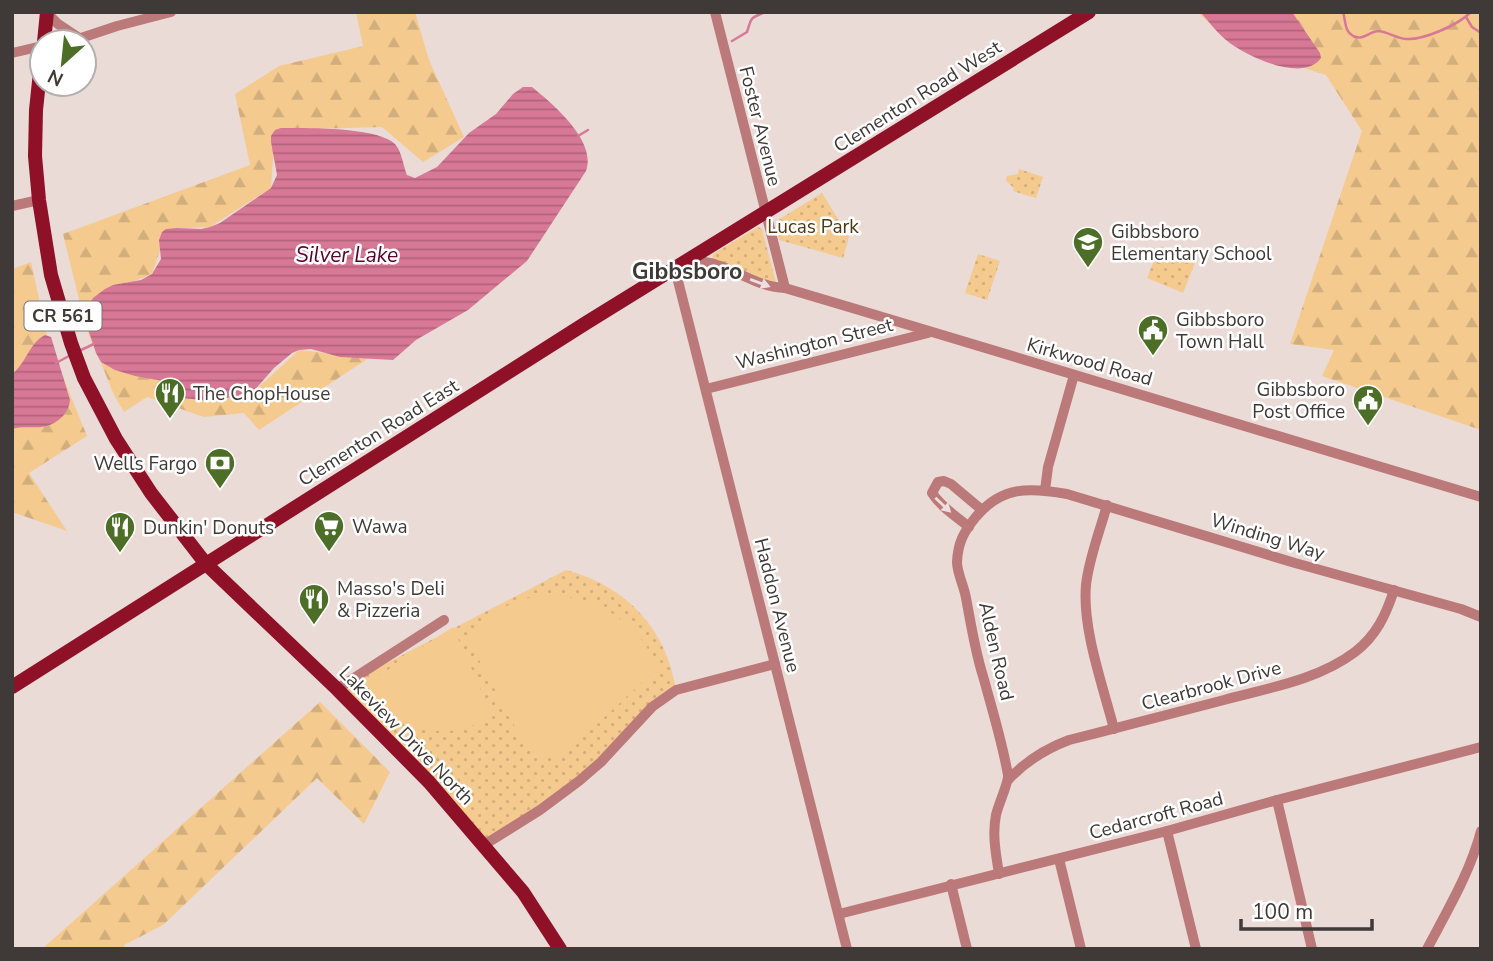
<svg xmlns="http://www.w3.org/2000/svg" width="1493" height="961" viewBox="0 0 1493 961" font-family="'Nunito Sans',sans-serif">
  <defs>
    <pattern id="forest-firs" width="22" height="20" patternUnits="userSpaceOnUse" patternTransform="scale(1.75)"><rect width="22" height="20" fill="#f4ca8f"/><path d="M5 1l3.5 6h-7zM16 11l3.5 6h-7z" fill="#d2ae7c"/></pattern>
    <pattern id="park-dots" width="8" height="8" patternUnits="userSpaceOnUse" patternTransform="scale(1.75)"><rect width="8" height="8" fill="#f4ca8f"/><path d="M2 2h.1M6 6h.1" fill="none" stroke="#d2ae7c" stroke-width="1.8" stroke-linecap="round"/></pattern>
    <pattern id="water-rules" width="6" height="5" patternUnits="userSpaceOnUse" patternTransform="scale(1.75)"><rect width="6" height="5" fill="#d87897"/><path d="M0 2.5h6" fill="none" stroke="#b1637c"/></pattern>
  </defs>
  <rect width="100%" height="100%" fill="#eadbd7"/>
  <g fill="url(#forest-firs)">
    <path d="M356,12h59l14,48 35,77 -41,25 -41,-35 -107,3 -4,58 -61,39 -43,2 -15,45 -59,24 2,52 -9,-22 -23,-94 187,-69 -15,-71 44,-28 84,-20z"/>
    <path d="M1197,12h284v418l-159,-54 12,-26 -44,-6 72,-213 -36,-56 -90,-28z"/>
    <path d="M31,262l17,78 39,96 -58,37 38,58 -55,-19v-243z"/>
    <path d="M299,350l70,8 -110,72 -15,-17 -40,4 -57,-20 -23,15 -10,-17 -17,-42 114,48 41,-8z"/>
    <path d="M320,702l70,70 -26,52 -47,-46 -154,147 -39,20v4h-82z"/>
  </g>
  <g fill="url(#park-dots)">
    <path d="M1019,169l24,8 -7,21 -23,-7 1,-3 -8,-7 1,-5 11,-2z"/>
    <path d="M822,193l27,44 -6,21 -64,-18 -3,-12 2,-8z"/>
    <path d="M758,227l4,2 14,54 -1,2 -63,-25 1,-6z"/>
    <path d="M1160,246l36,14 -13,33 -36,-15z"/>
    <path d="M978,254l22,7 -13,39 -22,-7z"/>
    <path d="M566,570c60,16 100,58 110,120l-75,72 -117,83 -147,-156z"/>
  </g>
  <g fill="#f4ca8f">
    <path d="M538,596c53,-4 99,23 120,72l-99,91 -22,-2 -23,-32 -48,-89c20,-22 43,-34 72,-40z"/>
    <path d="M453,627l39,88c-44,32 -99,15 -121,-34z"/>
  </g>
  <g fill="url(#water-rules)">
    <path d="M1200,12h92l28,41 1,5c-18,26 -77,-3 -95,-18 -10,-8 -17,-19 -26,-28z"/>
    <path d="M523,87h9c21,17 65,54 54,84l-59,90 -59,49 -52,30 -23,20 -53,-3 -29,-8 -12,1 -7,3 -18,15 -22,25 -41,8 -29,-3 -19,-17 -28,-5 -20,-6 -14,-8 -5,-9 -10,-30 2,-17 5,-8 12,-9 8,-4 28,-5 11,-6 9,-15 -2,-19 3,-8 4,-3 11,-1 24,1 9,-2 10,-4 51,-35 6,-13 -6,-33v-6l4,-6 6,-2c26,0 97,-1 114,16 7,8 8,21 12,31l8,3 22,-11 32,-34 27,-19 17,-20z"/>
    <path d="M45,335l6,2 1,3 18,60c-1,14 -14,25 -28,27 -11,1 -19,-1 -30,2v-55c14,-10 17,-31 33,-39z"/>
  </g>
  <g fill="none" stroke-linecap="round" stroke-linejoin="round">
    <g stroke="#d87897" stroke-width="2.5">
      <path d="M1343,12c3,9 1,19 10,24 11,5 16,-5 26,-5 9,1 17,7 27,8 18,1 52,-14 65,-27"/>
      <path d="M1466,17l6,10 9,6"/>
      <path d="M732,41l15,-9c5,-15 2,-13 18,-20"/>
      <path d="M1481,81l-1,8 1,6"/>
      <path d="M578,136l10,-6"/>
      <path d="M81,350l13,-6"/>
      <path d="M56,363l13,-7"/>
    </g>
    <g stroke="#bb797a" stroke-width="10">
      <path d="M715,12l70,276"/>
      <path d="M47,13l11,11 21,14"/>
      <path d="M69,42l48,-16 54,-14"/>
      <path d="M12,53l30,-7"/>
      <path d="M12,206l27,-6"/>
      <path d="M690,259c9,2 18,3 27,6 23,7 42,22 68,23l74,22 622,187"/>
      <path d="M675,269l172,680"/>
      <path d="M706,389l222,-56"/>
      <path d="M1045,490l3,-23 26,-92"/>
      <path d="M1107,505c-7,26 -18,53 -21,80 -4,44 17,101 28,144"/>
      <path d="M969,527c-13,-11 -28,-20 -37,-34l6,-11 6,-1 7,3 31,26"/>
      <path d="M337,689l107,-69"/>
      <path d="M1009,779c17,-18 36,-30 60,-39 52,-13 104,-27 155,-40 44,-12 94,-20 131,-48 21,-16 31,-37 39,-62"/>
      <path d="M1277,800l35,149"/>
      <path d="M1167,831l29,118"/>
      <path d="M484,845l56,-35 39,-29 22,-19 51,-55 24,-17 99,-26"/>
      <path d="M1059,859l22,90"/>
      <path d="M999,874c-3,-20 -7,-39 -3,-59 2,-10 13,-33 12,-40 -6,-34 -16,-66 -25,-99 -8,-25 -12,-52 -17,-78 -2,-12 -9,-25 -9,-36 1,-19 6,-29 18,-44 26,-32 54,-31 92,-24l228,69 166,46 20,8"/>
      <path d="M951,884l16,65"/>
      <path d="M839,914l328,-83 110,-31 204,-53"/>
      <path d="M1427,949c20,-38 43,-76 54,-118"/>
    </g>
    <g stroke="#8e1128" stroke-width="14">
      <path d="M44,42l3,-30"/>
      <path d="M42,53l-6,57 -1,46 4,44 12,75 20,68 13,35 32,61 35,54 55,71 131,125 92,93 94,110 37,57"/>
      <path d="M12,687l574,-364 503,-311"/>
    </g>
  </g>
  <defs><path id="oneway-solid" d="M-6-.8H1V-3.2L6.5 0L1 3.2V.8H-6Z" transform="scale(1.75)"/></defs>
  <g fill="#eedede">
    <use href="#oneway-solid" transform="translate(760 283) rotate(20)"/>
    <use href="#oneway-solid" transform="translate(943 505) rotate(43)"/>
  </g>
  <defs>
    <g id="school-pin" transform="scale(1.575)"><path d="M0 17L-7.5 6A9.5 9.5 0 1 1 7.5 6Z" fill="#4c6e26" stroke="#fff"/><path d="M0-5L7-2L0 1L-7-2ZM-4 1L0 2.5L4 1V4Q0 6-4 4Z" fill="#fff"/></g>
    <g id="civic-pin" transform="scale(1.575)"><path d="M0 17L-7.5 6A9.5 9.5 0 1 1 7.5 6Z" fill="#4c6e26" stroke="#fff"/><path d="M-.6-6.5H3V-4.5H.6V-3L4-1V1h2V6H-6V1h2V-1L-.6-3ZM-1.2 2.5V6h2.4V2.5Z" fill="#fff"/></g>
    <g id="restaurant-pin" transform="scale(1.575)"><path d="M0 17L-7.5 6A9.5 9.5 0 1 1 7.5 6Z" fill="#4c6e26" stroke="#fff"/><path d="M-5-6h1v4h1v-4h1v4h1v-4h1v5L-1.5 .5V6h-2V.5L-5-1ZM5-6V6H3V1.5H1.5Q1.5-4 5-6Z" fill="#fff"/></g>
    <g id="bank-pin" transform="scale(1.575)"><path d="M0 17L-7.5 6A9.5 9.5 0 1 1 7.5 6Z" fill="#4c6e26" stroke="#fff"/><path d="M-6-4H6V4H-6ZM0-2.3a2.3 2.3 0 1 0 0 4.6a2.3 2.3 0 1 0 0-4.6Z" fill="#fff"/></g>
    <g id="supermarket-pin" transform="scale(1.575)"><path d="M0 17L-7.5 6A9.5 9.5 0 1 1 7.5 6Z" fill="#4c6e26" stroke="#fff"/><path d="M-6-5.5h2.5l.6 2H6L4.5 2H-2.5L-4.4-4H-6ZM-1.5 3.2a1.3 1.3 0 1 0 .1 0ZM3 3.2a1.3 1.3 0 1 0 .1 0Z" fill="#fff"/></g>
  </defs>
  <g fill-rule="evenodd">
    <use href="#school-pin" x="1088" y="242"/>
    <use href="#civic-pin" x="1153" y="330"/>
    <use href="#restaurant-pin" x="170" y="393"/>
    <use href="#civic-pin" x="1368" y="400"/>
    <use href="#bank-pin" x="220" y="463"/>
    <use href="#supermarket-pin" x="329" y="526"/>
    <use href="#restaurant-pin" x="120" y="527"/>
    <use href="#restaurant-pin" x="314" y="599"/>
  </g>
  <g text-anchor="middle" stroke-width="5" stroke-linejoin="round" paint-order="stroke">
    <rect fill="#fff" stroke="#797574" stroke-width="2" x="24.5" y="301.5" width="77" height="29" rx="5"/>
    <g font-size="18" font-weight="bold" fill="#3f3a38">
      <text x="63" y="322">CR 561</text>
    </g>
    <g font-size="19" fill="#3f3a38" stroke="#fff">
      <text transform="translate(917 96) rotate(-32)" y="7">Clementon Road West</text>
      <text transform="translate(761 126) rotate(76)" y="7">Foster Avenue</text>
      <text transform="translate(814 343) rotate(-14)" y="7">Washington Street</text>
      <text transform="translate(1090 361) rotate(16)" y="7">Kirkwood Road</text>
      <text transform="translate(378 432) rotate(-32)" y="7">Clementon Road East</text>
      <text transform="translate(1268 536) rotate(17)" y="7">Winding Way</text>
      <text transform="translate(778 605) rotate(76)" y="7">Haddon Avenue</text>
      <text transform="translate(997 651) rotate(77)" y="7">Alden Road</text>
      <text transform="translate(1211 685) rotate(-15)" y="7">Clearbrook Drive</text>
      <text transform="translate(407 735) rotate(46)" y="7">Lakeview Drive North</text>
      <text transform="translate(1156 815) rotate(-15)" y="7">Cedarcroft Road</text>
    </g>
    <g font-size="19" fill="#4f3712" stroke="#fff">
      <text x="813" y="233">Lucas Park</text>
    </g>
    <g font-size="19" fill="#3f3a38" stroke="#fff" text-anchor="start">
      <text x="1111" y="238">Gibbsboro<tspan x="1111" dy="22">Elementary School</tspan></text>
      <text x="1176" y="326">Gibbsboro<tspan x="1176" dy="22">Town Hall</tspan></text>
      <text x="1345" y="396" text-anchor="end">Gibbsboro<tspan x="1345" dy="22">Post Office</tspan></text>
      <text x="193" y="400">The ChopHouse</text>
      <text x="197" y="470" text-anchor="end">Wells Fargo</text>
      <text x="352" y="533">Wawa</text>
      <text x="143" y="534">Dunkin' Donuts</text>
      <text x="337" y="595">Masso's Deli<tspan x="337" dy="22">&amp; Pizzeria</tspan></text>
    </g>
    <g font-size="21" font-style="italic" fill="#5b002c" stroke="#fff">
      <text x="347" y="262">Silver Lake</text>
    </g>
    <g font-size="23" font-weight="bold" fill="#3f3a38" stroke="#fff">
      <text x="687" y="279">Gibbsboro</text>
    </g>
  </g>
  <rect width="1493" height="961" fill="none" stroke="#3f3a38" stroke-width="28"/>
  <g transform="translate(63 63) rotate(207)"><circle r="33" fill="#ffffff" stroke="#b2b0af" stroke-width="2"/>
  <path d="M0-5L12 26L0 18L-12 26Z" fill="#4c6e26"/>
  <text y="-10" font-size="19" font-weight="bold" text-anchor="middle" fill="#3f3a38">N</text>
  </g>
  <path d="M1241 919v10h131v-10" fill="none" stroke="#3f3a38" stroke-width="3.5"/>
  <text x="1252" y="919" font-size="21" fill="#3f3a38" stroke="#ffffff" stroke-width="5" paint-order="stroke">100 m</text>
</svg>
